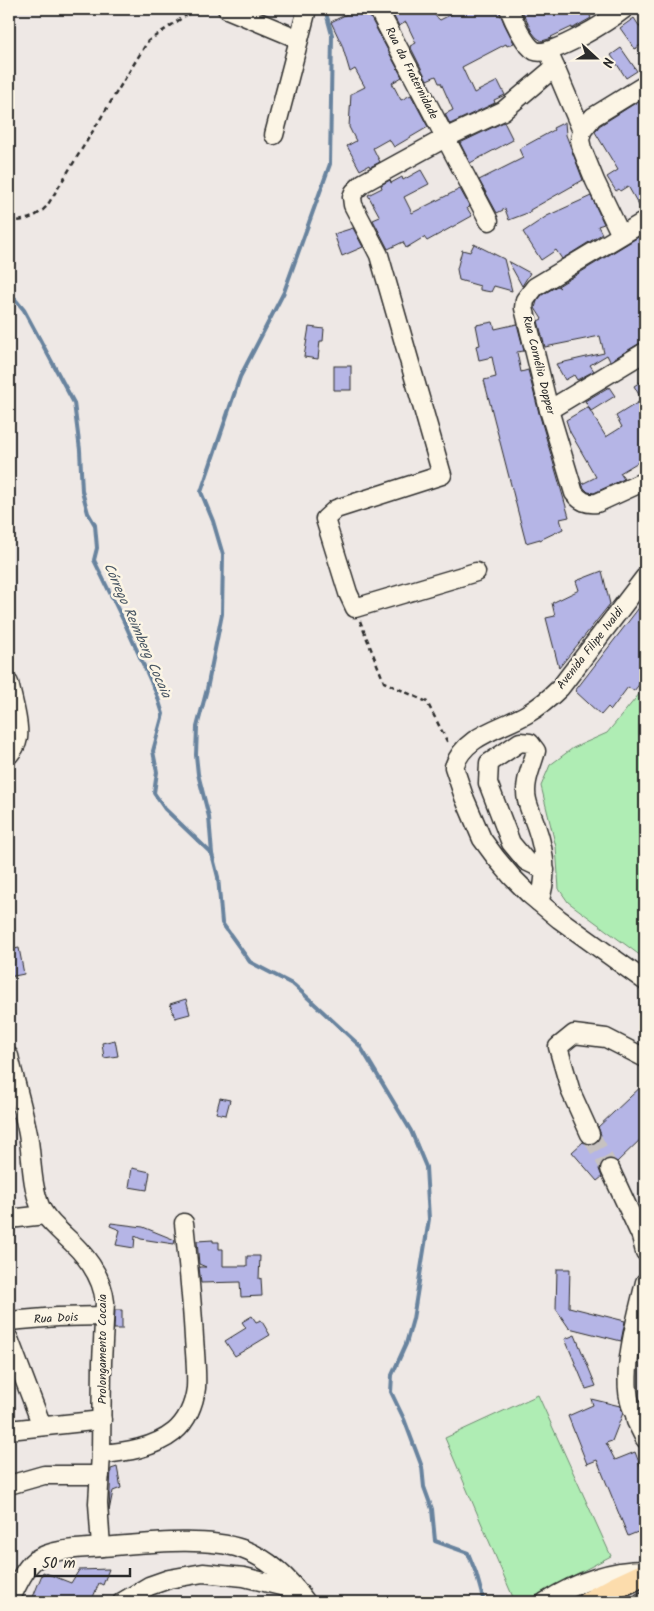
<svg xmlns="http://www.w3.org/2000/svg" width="654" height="1611" viewBox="0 0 654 1611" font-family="Kalam,sans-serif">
  <rect width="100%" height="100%" fill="#eee8e5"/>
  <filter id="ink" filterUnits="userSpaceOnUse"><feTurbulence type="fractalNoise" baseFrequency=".02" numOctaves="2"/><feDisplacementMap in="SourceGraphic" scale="10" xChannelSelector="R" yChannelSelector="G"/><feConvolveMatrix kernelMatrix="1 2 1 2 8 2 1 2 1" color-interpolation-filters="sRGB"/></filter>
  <g filter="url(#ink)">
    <g fill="#afedb4" stroke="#6d8c70">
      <path d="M645,687v272l-77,-57 -9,-13 -3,-42 -15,-61 9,-21 23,-17 34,-15z"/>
      <path d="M538,1395l73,161 -87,46h-9l-70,-164z"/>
    </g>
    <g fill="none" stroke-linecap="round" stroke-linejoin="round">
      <g stroke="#68839e" stroke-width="4">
        <path d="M9,292l15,18 50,93 6,47 2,41 6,22 7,12 2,23 -3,12 32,66 31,69 6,19 -10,37 4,21 -3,21 11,16 47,45 6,23 4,46 28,39 44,23 66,61 51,85 15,36 3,52 -16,100 -7,25 -14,31 -1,17 13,27 18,48 2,20 8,22 3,32 33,12 8,20 8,29"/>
        <path d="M212,854l-3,-37 -11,-43 -2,-19 1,-28 10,-38 15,-75 1,-59 -10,-34 -12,-29 39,-115 44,-85 46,-128 2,-129 -7,-26"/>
      </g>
    </g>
    <g fill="#b5b5e6" stroke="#2b2b2b">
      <path d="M352,9h14l36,68 -10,6 9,17 10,-5 17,32 -34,20 -5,-8 -16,9 7,14 -10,5 -1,-2 -9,5 -13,-24 9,-5 -7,-14 2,-33 14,-7 -10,-18 -5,3 -8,-27 -11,-23 22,-11z"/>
      <path d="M390,9h38l12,11 14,-7 2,-4h43l5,14 10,20 -7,3 -1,-2 -44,23 12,26 24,-12 7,14 -11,5 1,3 -45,21 -5,-10 8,-4 -12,-27h-2l-3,-7 -9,4 -17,-34 6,-3 -10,-21 -7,4z"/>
      <path d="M521,9h80l-11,7 1,2 -16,9 -3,2v-2l-21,10 1,1 -10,3 -5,-3 -5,-6z"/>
      <path d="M634,18l11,17v7l-10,7 -15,-21z"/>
      <path d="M621,48l16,23 -11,7 -15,-23z"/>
      <path d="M645,97v113l-3,1 -14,-25 -8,5 -1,-2 -3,2 -9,-14 11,-7 -23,-38 4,-6z"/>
      <path d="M504,122l9,18 -43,23 -10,-20z"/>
      <path d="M565,122l1,13 17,45 -53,30v2l-21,8 -4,-11 -8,4 -18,-33 44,-22 -4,-9 35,-19 -1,-2z"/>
      <path d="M421,170l8,14 -25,13 8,16 48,-24 10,18 -3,1 5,8 -45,25 -3,-4 -18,11 -3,-6 -15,7 -15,-29 7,-3 -12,-22 14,-7 -1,-3 9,-5 1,3 11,-6 1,3z"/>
      <path d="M591,196l13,28 -6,2 4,8 -40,25 -6,-9 -15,10 -18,-28 24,-16z"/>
      <path d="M353,228l10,19 -21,9 -8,-22z"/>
      <path d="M645,233v108l-5,2 -30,18 -3,-6 -17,10 4,6 -17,9 -3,-5 -9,5 -9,-16 48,-11 -4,-17 -55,11 -7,-26 4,-2 -7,-11 2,-7 5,-6 15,-9 3,2 -2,-2z"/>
      <path d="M474,244l30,15 8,32 -18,-5 -3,6 -11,-2v-4l-21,-6 -2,-11 5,-19 8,2z"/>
      <path d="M508,261l22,12 -8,13z"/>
      <path d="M493,322l2,7 22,-5 7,27 -7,1 4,20 7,-2 11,43 30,104 -9,2 3,10 -23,11v-1l-14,4 -42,-163 12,-3 -4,-20 -13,3 -3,-14 4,-1 -4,-20z"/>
      <path d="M309,327l15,2 -1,12h-3l-2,18 -14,-2z"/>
      <rect x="334" y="366" width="17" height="24"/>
      <path d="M645,379v79l-25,15 4,6 -30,14 -6,-1 -4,-4 -2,-4 14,-7 -26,-45 -4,-12 22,-13 18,30 16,-10 -6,-11 26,-16 -8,-14z"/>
      <path d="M609,387l6,9 -24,15 -6,-10z"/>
      <path d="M602,571l8,33 -51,64 -13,-50 9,-2 -3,-13 27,-13 -3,-9z"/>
      <path d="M645,600v77l-11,14 -6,-4 -17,23 -3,-3 -7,8 -26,-24z"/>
      <path d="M19,948l5,26 -15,3v-27z"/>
      <path d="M186,999l4,15 -15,4 -5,-14z"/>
      <path d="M115,1040l3,16 -14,2 -2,-15z"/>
      <path d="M645,1083v52l-28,27 -7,-4 -4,1 -4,4 -3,6 3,8 -5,4 -25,-29 11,-10 6,3 6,-2 3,-2 3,-6 -3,-8z"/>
      <path d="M220,1098l10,2 -4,15 -10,-2z"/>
      <path d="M132,1168l18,4 -3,18 -18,-3z"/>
      <path d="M111,1223l32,4 32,13 -1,4 -33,-5 -6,-3 -1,12 -18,-3 4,-15 -10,-4z"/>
      <path d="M213,1240v2h6v7h4v17h24v-10h13l-1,23 2,-1 1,18 -21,1 -1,-15 -39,1 -2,-16h7l-7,-3 -2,-23z"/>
      <path d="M557,1269h13l-1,38 56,14 -4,20 -52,-13 -13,-19z"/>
      <path d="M115,1310h7v19h-8z"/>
      <path d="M252,1316l4,6 5,-2 9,15 -35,21 -10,-15 21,-13 -4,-6z"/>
      <path d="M575,1335l21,51 -10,3 -21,-50z"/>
      <path d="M591,1399l29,7 3,7 -11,28 -6,2 9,17 20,-8 10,26v51l-17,7 -31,-76 -10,4 -19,-48 25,-11z"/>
      <path d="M117,1467l4,21 -8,3 -4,20 2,-42z"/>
      <path d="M109,1569l-6,16 -4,-2 -8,19h-60l12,-30 28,11 8,-13z"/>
    </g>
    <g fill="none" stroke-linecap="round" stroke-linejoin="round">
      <path stroke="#c7c2c0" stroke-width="18" stroke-dasharray="18 9" stroke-linecap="butt" d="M590,1134l20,35"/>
      <g stroke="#2b2b2b" stroke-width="21">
        <g id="minor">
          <path d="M227,9l72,30"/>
          <path d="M378,9l111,212"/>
          <path d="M509,9c4,10 16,37 26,42 16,7 75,-31 89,-42"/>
          <path d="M551,58l31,73"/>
          <path d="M274,135l33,-126"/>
          <path d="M645,221l-110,66 -10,13 -1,8 25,102 25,83c7,9 13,11 23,10l48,-22"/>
          <path d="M621,235l-26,-54 -13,-32 -2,-9 2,-9 11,-14 52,-32"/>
          <path d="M549,410l96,-58"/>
          <path d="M476,572l-121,36 -7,-15 -23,-74 11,-10 106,-34 -63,-220 -26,-50 -1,-8 2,-5 9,-9 82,-45 58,-27 52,-44"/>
          <path d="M645,577l-85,111c-10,10 -21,19 -33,26 -26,15 -63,21 -73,53l10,30 18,42 14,19 16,19 17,17 30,25 86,62"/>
          <path d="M9,683c3,14 11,41 9,55 -1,7 -5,12 -9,17"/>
          <path d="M539,902c9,-25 6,-51 -3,-76 -3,-9 -7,-17 -9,-26 -4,-17 5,-34 9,-49l-6,-8 -10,-1 -31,21 -1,20 23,60 15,18 19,9"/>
          <path d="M9,1056c6,26 14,52 19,78 4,24 3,49 12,72 5,12 15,20 24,29 20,18 38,39 41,67l-3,60 -1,92 -3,49 3,44"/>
          <path d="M590,1134l-19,-42 -13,-45 16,-13 32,4 39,20"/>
          <path d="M610,1169l31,67 4,16"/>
          <path d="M9,1219l36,-4"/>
          <path d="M9,1321l48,-4 47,-1"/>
          <path d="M9,1339l33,87"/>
          <path d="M645,1409l-10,5 1,7 9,18"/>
          <path d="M635,1414c-19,-29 3,-100 10,-132"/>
          <path d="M9,1430l93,-10"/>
          <path d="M101,1454c25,-2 53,-6 73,-22 13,-11 20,-28 22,-44 1,-16 -1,-34 -2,-50 -2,-38 -6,-77 -10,-115"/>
          <path d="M9,1485l35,-10h56"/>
          <path d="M9,1602c7,-13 14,-33 26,-42 19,-12 45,-11 67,-13 40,-3 103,-11 140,2 28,10 48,30 64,53"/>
          <path d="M122,1602l27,-16 20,-7 34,-6 41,4 53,13"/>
          <path d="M545,1602c30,-19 65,-32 100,-32"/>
          <path d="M642,1602l3,-1"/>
        </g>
      </g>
      <g stroke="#2b2b2b" stroke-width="26">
        <path id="major" d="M589,1602l28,-15 28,-13"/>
      </g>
      <g stroke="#2b2b2b" stroke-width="2.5" stroke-dasharray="5 4" stroke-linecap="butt">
        <path d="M9,221c15,1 28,-4 38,-15l101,-165 46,-31"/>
        <path d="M360,621l24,61 43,20 22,43"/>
      </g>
      <use href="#minor" stroke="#fcf5e5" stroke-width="18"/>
      <use href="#major" stroke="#fcdcac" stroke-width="22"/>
    </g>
  </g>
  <g text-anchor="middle" stroke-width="5" stroke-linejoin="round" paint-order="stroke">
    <g font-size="12" fill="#2b2b2b" stroke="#fcf5e5">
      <text transform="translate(412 73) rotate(63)" y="4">Rua da Fraternidade</text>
      <text transform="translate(539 365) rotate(76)" y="4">Rua Cornélio Dopper</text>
      <text transform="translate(590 648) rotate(-52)" y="4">Avenida Filipe Ivaldi</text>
      <text transform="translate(56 1318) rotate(-3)" y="4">Rua Dois</text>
      <text transform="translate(102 1349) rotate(-90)" y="4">Prolongamento Cocaia</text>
    </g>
    <g font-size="14" font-style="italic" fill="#495764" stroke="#fcf5e5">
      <text transform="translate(138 630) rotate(66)" y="5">Córrego Reimberg Cocaia</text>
    </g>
  </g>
  <rect width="654" height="1611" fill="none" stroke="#fcf5e5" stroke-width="30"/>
  <rect x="15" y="15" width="624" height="1581" fill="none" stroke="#2b2b2b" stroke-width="2" filter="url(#ink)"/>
  <g transform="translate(596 58) rotate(111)" stroke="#fcf5e5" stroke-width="4" paint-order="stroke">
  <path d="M0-4L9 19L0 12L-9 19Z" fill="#2b2b2b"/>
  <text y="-8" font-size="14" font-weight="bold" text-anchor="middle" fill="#2b2b2b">N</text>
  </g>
  <path d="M35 1568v8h95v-8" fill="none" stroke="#2b2b2b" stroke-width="2.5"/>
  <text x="42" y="1568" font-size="15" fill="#2b2b2b" stroke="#fcf5e5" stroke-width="4" paint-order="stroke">50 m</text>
</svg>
